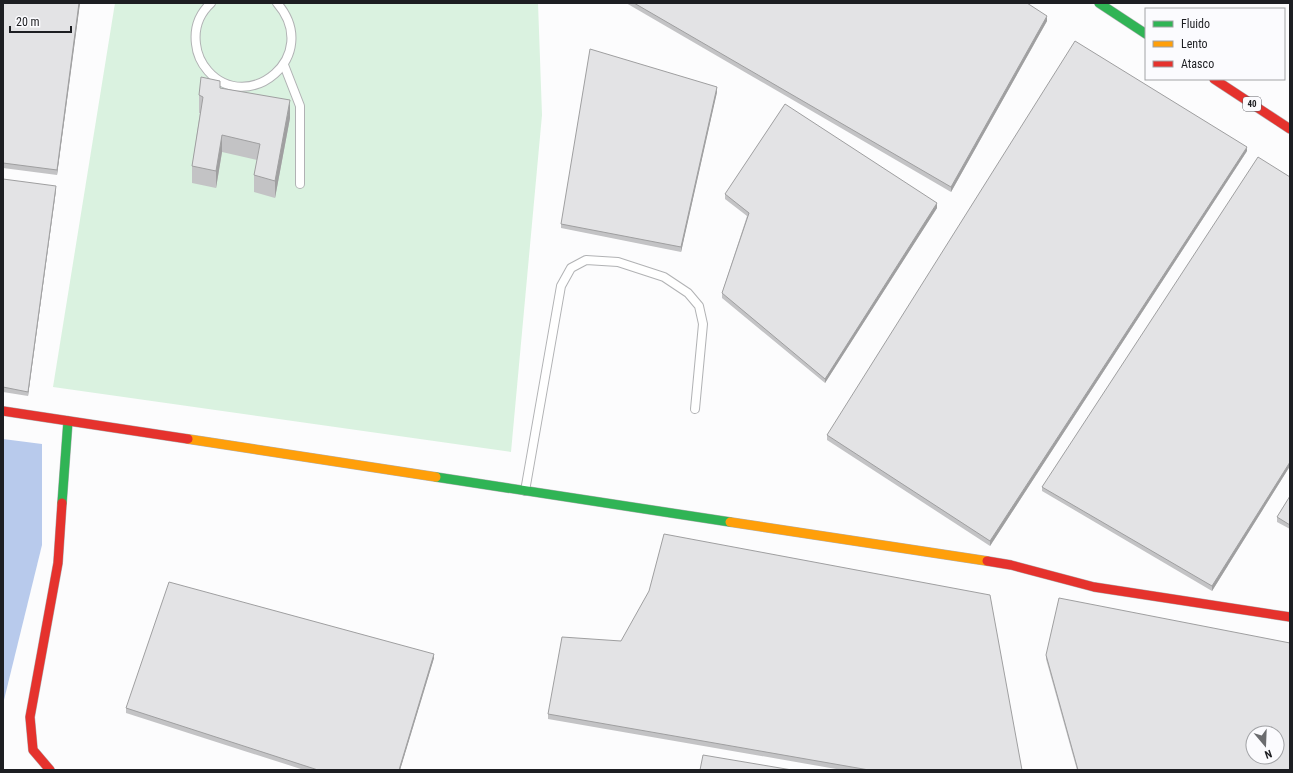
<svg xmlns="http://www.w3.org/2000/svg" width="1293" height="773" viewBox="0 0 1293 773" font-family="'Roboto Condensed',sans-serif">
  <rect width="100%" height="100%" fill="#fcfcfd"/>
  <path fill="#daf2e0" d="M115,3h423l4,112 -31,337 -458,-65z"/>
  <path fill="#b8caec" d="M3,439l39,5v101l-39,159z"/>
  <g fill="none" stroke-linecap="round" stroke-linejoin="round">
    <g stroke="#b1b2b4" stroke-width="10">
      <g id="lane">
        <path d="M211,3c-12,11 -17,25 -15,41 1,10 5,19 12,27 40,45 115,-15 69,-68"/>
        <path d="M284,65l16,41v78"/>
        <path d="M525,491l36,-205 10,-18 15,-8 32,2 46,15 24,16 11,13 4,18 -8,85"/>
      </g>
    </g>
    <g stroke="#b1b2b4" stroke-width="10">
      <g id="fast">
        <path d="M1099,3l47,31"/>
        <path d="M436,477l294,45"/>
        <path d="M62,503l6,-82"/>
      </g>
    </g>
    <g stroke="#b1b2b4" stroke-width="10">
      <g id="slow">
        <path d="M188,439l248,38"/>
        <path d="M730,522l257,39"/>
      </g>
    </g>
    <g stroke="#b1b2b4" stroke-width="10">
      <g id="jam">
        <path d="M1214,79l76,50"/>
        <path d="M3,411l185,28"/>
        <path d="M987,561l24,4 83,22 196,30"/>
        <path d="M50,770l-17,-20 -3,-33 28,-154 4,-60"/>
      </g>
    </g>
    <use href="#lane" stroke="#fff" stroke-width="8"/>
    <use href="#fast" stroke="#30b455" stroke-width="9"/>
    <use href="#slow" stroke="#ff9f0a" stroke-width="9"/>
    <use href="#jam" stroke="#e5322d" stroke-width="9"/>
  </g>
  <g fill="#c3c3c5">
    <path d="M3,3h77l-23,172 -54,-7z"/>
    <path d="M626,3h401l20,18 -96,171z"/>
    <path d="M220,88l70,30 -15,80 -21,-6v-17l3,-15 -35,-8 -6,36 -24,-5v-17l8,-53h-1v-18z"/>
    <path d="M717,92l-36,160 -120,-24v-4z"/>
    <path d="M1247,151l-257,395 -163,-106v-5z"/>
    <path d="M1290,177v289l-78,125 -170,-100v-4z"/>
    <path d="M3,179l53,11 -28,206 -25,-4z"/>
    <path d="M725,194l212,14 -112,175 -103,-85v-5l25,-77 -22,-17z"/>
    <path d="M1290,496v33l-13,-7v-5z"/>
    <path d="M1046,655l244,115h-213l-31,-111z"/>
    <path d="M434,658l-34,112h-96l-178,-57v-5z"/>
    <path d="M548,714l474,56h-180l-294,-51z"/>
  </g>
  <g fill="#9f9fa0">
    <path d="M79,3h1l-23,172v-5z"/>
    <path d="M1047,16v5l-96,171v-5z"/>
    <path d="M717,87v5l-36,160v-5z"/>
    <path d="M290,100v18l-15,80v-17z"/>
    <path d="M222,135v17l-6,36v-17z"/>
    <path d="M1247,147v4l-257,395v-5z"/>
    <path d="M56,186v4l-28,206v-4z"/>
    <path d="M937,203v5l-112,175v-4z"/>
    <path d="M1290,462v4l-78,125v-5z"/>
    <path d="M434,654v4l-34,112h-1z"/>
  </g>
  <g fill="#e3e3e5" stroke="#9f9fa0" fill-rule="evenodd">
    <path d="M3,3h76l-22,167 -54,-7z"/>
    <path d="M634,3h393l20,13 -96,171z"/>
    <path d="M1075,41l172,106 -257,394 -163,-106z"/>
    <path d="M590,49l127,38 -36,160 -120,-23z"/>
    <path d="M201,77l19,4v7l70,12 -15,81 -21,-6 6,-31 -38,-9 -6,36 -24,-5 11,-69 -4,-2z"/>
    <path d="M785,104l152,99 -112,176 -103,-86 27,-80 -24,-19z"/>
    <path d="M1258,157l32,20v285l-78,124 -170,-99z"/>
    <path d="M3,179l53,7 -28,206 -25,-5z"/>
    <path d="M1290,496v29l-13,-8z"/>
    <path d="M664,534l326,61 32,175h-153l-321,-56 14,-77 59,4 28,-50z"/>
    <path d="M169,582l265,72 -35,116h-81l-192,-62z"/>
    <path d="M1059,598l231,45v127h-212l-32,-115zM1253,733h24v24h-24z"/>
    <path d="M703,755l89,15h-92z"/>
  </g>
  <g text-anchor="middle" stroke-width="3" stroke-linejoin="round" paint-order="stroke">
    <rect fill="#fbfbfe" stroke="#606064" stroke-width="1" x="1243" y="97" width="18" height="14" rx="3"/>
    <g font-size="9" font-weight="bold" fill="#1d1e22">
      <text x="1252" y="107">40</text>
    </g>
  </g>
  <rect width="1293" height="773" fill="none" stroke="#1d1e22" stroke-width="8"/>
  <rect x="1145" y="8" width="140" height="72" fill="#fbfbfe" stroke="#a2a3a6"/>
  <rect x="1153" y="21" width="20" height="6" fill="#30b455" stroke="#a2a3a6"/>
  <text x="1181" y="28" font-size="12" fill="#1d1e22">Fluido</text>
  <rect x="1153" y="41" width="20" height="6" fill="#ff9f0a" stroke="#a2a3a6"/>
  <text x="1181" y="48" font-size="12" fill="#1d1e22">Lento</text>
  <rect x="1153" y="61" width="20" height="6" fill="#e5322d" stroke="#a2a3a6"/>
  <text x="1181" y="68" font-size="12" fill="#1d1e22">Atasco</text>
  <g transform="translate(1265 745) rotate(161)"><circle r="19" fill="#fbfbfe" stroke="#a2a3a6"/>
  <path d="M0-3L7 15L0 10L-7 15Z" fill="#6b6c6f"/>
  <text y="-6" font-size="11" font-weight="bold" text-anchor="middle" fill="#1d1e22">N</text>
  </g>
  <path d="M10 26v6h61v-6" fill="none" stroke="#1d1e22" stroke-width="2"/>
  <text x="16" y="26" font-size="12" fill="#1d1e22" stroke="#fbfbfe" stroke-width="3" paint-order="stroke">20 m</text>
</svg>
